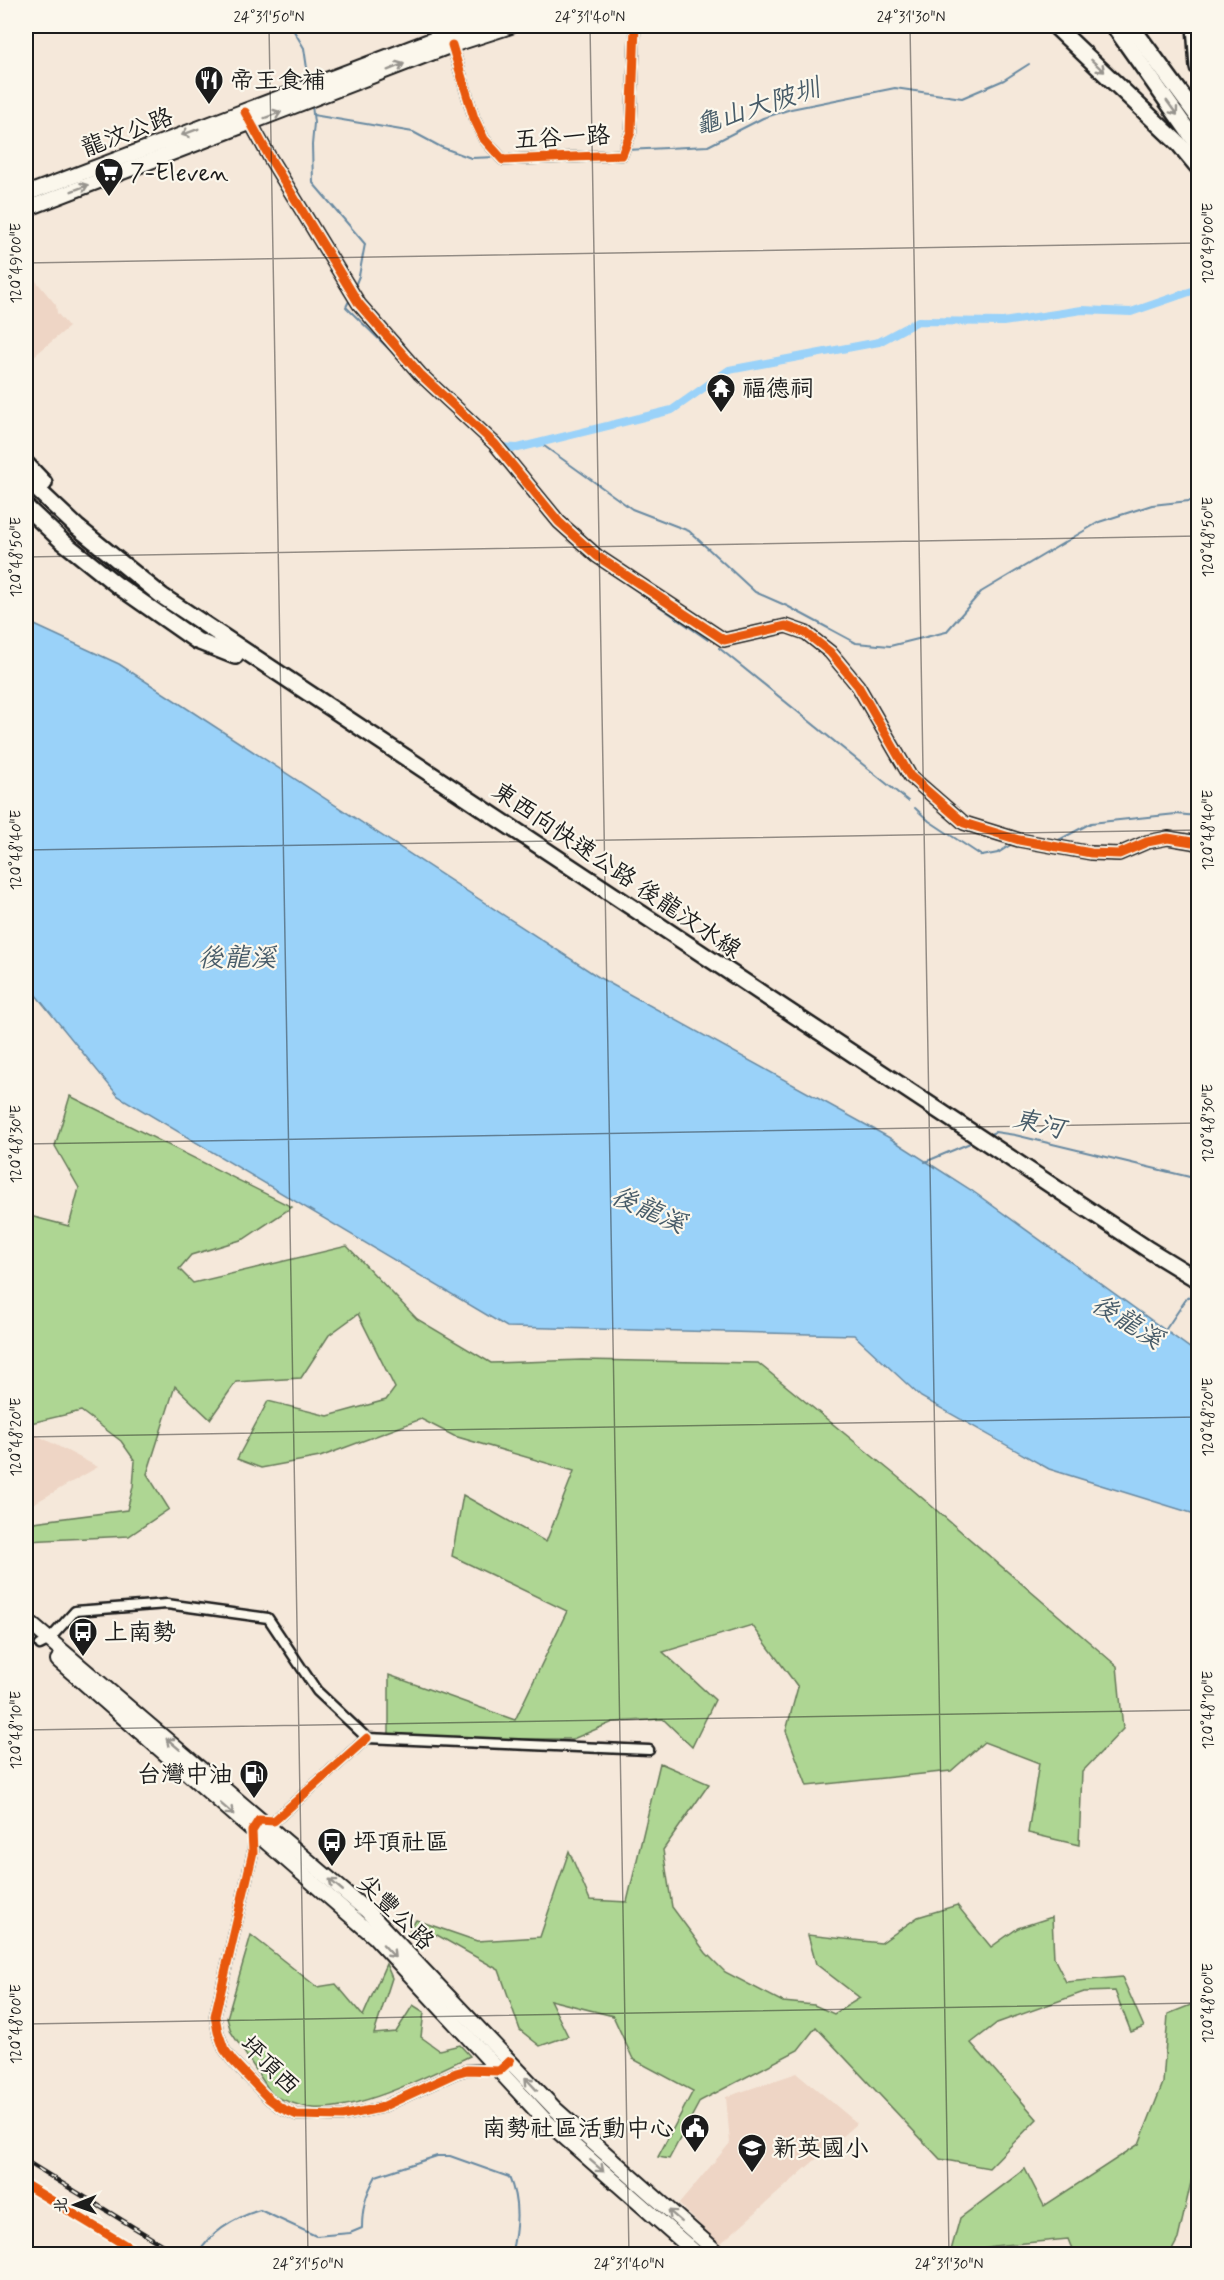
<svg xmlns="http://www.w3.org/2000/svg" width="1224" height="2280" viewBox="0 0 1224 2280" font-family="Mynerve,'LXGW WenKai TC',sans-serif">
  <rect width="100%" height="100%" fill="#f5e8da"/>
  <filter id="ink" filterUnits="userSpaceOnUse"><feTurbulence type="fractalNoise" baseFrequency=".0167" numOctaves="2"/><feDisplacementMap in="SourceGraphic" scale="12" xChannelSelector="R" yChannelSelector="G"/><feConvolveMatrix kernelMatrix="1 2 1 2 8 2 1 2 1" color-interpolation-filters="sRGB"/></filter>
  <g filter="url(#ink)">
    <g fill="#eed5c5">
      <path d="M26,269l30,36 1,8 12,14 -36,30 -7,-10z"/>
      <path d="M26,1428l1,2 71,37 -72,41z"/>
      <path d="M797,2073l60,50 -137,121 -41,-40 51,-61 -4,-46z"/>
    </g>
    <g fill="#aed693" stroke="#657958" stroke-width="1.5">
      <path d="M70,1096l222,111 -48,32 -53,16 -12,14 14,14 154,-37 70,73 74,44 91,-3 176,3 141,115 218,188 6,63 -41,43 -3,73 -51,-12 11,-70 -55,-21 -33,29 -144,15 -21,-55 12,-44 -46,-62 -89,27 52,48 -23,47 -29,-28 -50,3 -40,17h-184v-64l126,45 52,-109 -115,-55 11,-61 83,47 28,-71 -120,-35 -33,-17 -101,38 -59,11 -24,-9 31,-58 60,15 58,-16 9,-12 -37,-74 -29,21 -28,43 -65,4 -26,37 -35,-33 -28,88 22,35 -40,27 -103,5v-18l101,-13 6,-23 2,-26 -14,-20 -40,-30 -50,12 -5,-7v-201l43,11 10,-38 -24,-42z"/>
      <path d="M660,1763l49,21 -46,66 9,57 34,46 19,19 58,30 31,3 20,9 26,-16 -44,-34 -8,-29 73,8 37,-26 39,-12 34,42 27,-19 34,-11 2,41 12,24 56,-5 22,50 -13,5 -16,-41 -31,1 -87,31 -26,20 66,76 -48,49 -49,-9 -124,-132 -18,23 -98,51 -31,58 -11,-2 35,-66 -60,-32 -20,-43 -63,-16 18,36 -28,10 -20,-16 -21,-60 -62,-35 -28,-3 7,-12 61,21 63,-4 29,-86 21,49 37,2z"/>
      <path d="M251,1935l66,52 19,-3 27,32 23,-52 6,14 -18,56 22,-2 17,-27 11,7 -3,25 18,13 21,-5 10,11c-42,20 -111,55 -157,52 -13,-1 -28,-8 -40,-12l-42,-64 -4,-14z"/>
      <path d="M1198,2002v150l-20,87 -8,15h-96l-6,-15 -74,7 -44,8 10,-36 65,-49 19,37 95,-62 24,-61 5,-69z"/>
    </g>
    <path fill="#9ad2f9" stroke="#6889a1" stroke-width="1.5" d="M26,621l93,43 481,314 288,159 83,53 227,164v161l-149,-46 -128,-72 -67,-62 -347,-8 -389,-231 -92,-113z"/>
    <g fill="none" stroke-linecap="round" stroke-linejoin="round">
      <g stroke="#6889a1" stroke-width="2">
        <path d="M291,26l13,22 5,34"/>
        <path d="M312,105l2,18 -2,22 1,38 52,61 -6,32 -5,12"/>
        <path d="M313,115l100,17 28,15 30,11 26,-1"/>
        <path d="M626,150l82,-4 55,-28 28,-9 104,-21 67,10 42,-18 25,-16"/>
        <path d="M575,153l45,-2"/>
        <path d="M350,299l-4,8 48,47"/>
        <path d="M540,443l92,66 57,22 66,61 32,14 69,37 34,3 56,-14 35,-40 118,-70 53,-17 37,-4 9,2"/>
        <path d="M562,533l11,10"/>
        <path d="M608,571l100,69"/>
        <path d="M719,648l189,153"/>
        <path d="M915,808l14,13 53,35 16,-3 14,-9"/>
        <path d="M1057,841l34,-18 85,-9 22,2"/>
        <path d="M986,1136l9,-4 20,3 183,44"/>
        <path d="M925,1162l50,-21"/>
        <path d="M1164,1332l23,-34 11,-7"/>
        <path d="M198,2254c14,-23 36,-36 62,-44l56,26 34,-3 12,-5c0,-21 4,-34 14,-52l61,-20h13l59,21c11,25 9,51 2,77"/>
      </g>
      <path stroke="#9ad2f9" stroke-width="8" d="M498,447l20,1 154,-38 57,-40 150,-28 39,-21 85,1 79,-12 49,2 67,-23"/>
      <g stroke="#1c1c1c" stroke-width="13">
        <g id="street">
          <path d="M452,45l22,73 10,21 19,21 119,-5 9,-23 4,-106"/>
          <path d="M40,1645l8,-4 27,-30 92,-7 101,14 49,73 50,47"/>
          <path d="M367,1738l282,12"/>
          <path d="M261,1820l13,1 93,-83"/>
          <path d="M253,1829v23l-38,164 3,16 6,17 8,11 36,38 13,10 16,7 45,1 38,-8 76,-35 11,-3 34,-1"/>
        </g>
      </g>
      <g stroke="#1c1c1c" stroke-width="16">
        <path id="secondary" d="M247,116l23,42 89,146 61,70 75,70 64,78 38,34 127,84 62,-14 20,7 24,19 28,34 52,90 54,47 55,17 72,13 28,1 28,-12 21,-4 30,5"/>
      </g>
      <g stroke="#1c1c1c" stroke-width="18">
        <g id="primary">
          <path d="M26,194l419,-159 29,-9"/>
          <path d="M26,209l426,-164 59,-19"/>
          <path d="M26,1620l341,291 188,198 164,145"/>
          <path d="M58,1660l317,277 170,183 152,134"/>
        </g>
      </g>
      <g stroke="#1c1c1c" stroke-width="20">
        <g id="highway">
          <path d="M1055,26l124,118 19,23"/>
          <path d="M1114,26l84,119"/>
          <path d="M1131,26l67,91"/>
          <path d="M1195,26l3,41"/>
          <path d="M26,464l18,19"/>
          <path d="M26,479l51,48 85,69 987,654 49,30"/>
          <path d="M26,507l36,34 55,44 80,56 38,15"/>
        </g>
      </g>
      <use href="#street" stroke="#fbf7ec" stroke-width="8"/>
      <use href="#secondary" stroke="#fbf7ec" stroke-width="12"/>
      <use href="#primary" stroke="#fbf7ec" stroke-width="14"/>
      <use href="#highway" stroke="#fbf7ec" stroke-width="15"/>
      <g stroke="#1c1c1c" stroke-width="4.5">
        <path id="rail" d="M26,2161l151,93"/>
      </g>
      <use href="#rail" stroke="#fbf7ec" stroke-width="2" stroke-dasharray="7" stroke-linecap="butt"/>
      <g stroke="#fbf7ec" stroke-width="13">
        <g id="cycleway">
          <path d="M452,45l22,73 10,21 19,21 119,-5 9,-23 4,-106"/>
          <path d="M245,112l25,46 89,146 61,70 75,70 64,78 38,34 127,84 62,-14 20,7 24,19 28,34 52,90 54,47 55,17 72,13 28,1 28,-12 21,-4 30,5"/>
          <path d="M367,1738l-93,83 -15,-1 -7,11 1,21 -38,164 3,16 6,17 8,11 36,38 13,10 16,7 45,1 38,-8 76,-35 11,-3 32,1 11,-10"/>
          <path d="M26,2185l114,69"/>
        </g>
      </g>
      <use href="#cycleway" stroke="#e8590c" stroke-width="9"/>
    </g>
    <defs><path id="oneway-shaft" d="M-6 0H5M1.5-3L5.5 0L1.5 3" fill="none" stroke-width="1.6" stroke-linecap="round" stroke-linejoin="round" transform="scale(1.5)"/></defs>
    <g stroke="#97948e">
      <use href="#oneway-shaft" transform="translate(1098 66) rotate(43)"/>
      <use href="#oneway-shaft" transform="translate(396 67) rotate(-22)"/>
      <use href="#oneway-shaft" transform="translate(1172 108) rotate(54)"/>
      <use href="#oneway-shaft" transform="translate(273 115) rotate(-20)"/>
      <use href="#oneway-shaft" transform="translate(190 132) rotate(159)"/>
      <use href="#oneway-shaft" transform="translate(80 188) rotate(-21)"/>
      <use href="#oneway-shaft" transform="translate(173 1744) rotate(-140)"/>
      <use href="#oneway-shaft" transform="translate(227 1809) rotate(41)"/>
      <use href="#oneway-shaft" transform="translate(336 1885) rotate(-140)"/>
      <use href="#oneway-shaft" transform="translate(389 1951) rotate(47)"/>
      <use href="#oneway-shaft" transform="translate(531 2084) rotate(-133)"/>
      <use href="#oneway-shaft" transform="translate(597 2166) rotate(41)"/>
      <use href="#oneway-shaft" transform="translate(675 2216) rotate(-139)"/>
    </g>
  </g>
  <path fill="none" stroke="#1c1c1c" stroke-width="1.5" stroke-opacity="0.45" d="M269,26l39,2228M590,26l39,2228M910,26l39,2228M26,263l1172,-20M26,557l1172,-21M26,850l1172,-20M26,1144l1172,-21M26,1437l1172,-20M26,1730l1172,-20M26,2024l1172,-21"/>
  <defs>
    <g id="restaurant-pin" transform="scale(1.5)"><path d="M0 17L-7.5 6A9.5 9.5 0 1 1 7.5 6Z" fill="#1c1c1c" stroke="#fbf7ec"/><path d="M-5-6h1v4h1v-4h1v4h1v-4h1v5L-1.5 .5V6h-2V.5L-5-1ZM5-6V6H3V1.5H1.5Q1.5-4 5-6Z" fill="#fff"/></g>
    <g id="supermarket-pin" transform="scale(1.5)"><path d="M0 17L-7.5 6A9.5 9.5 0 1 1 7.5 6Z" fill="#1c1c1c" stroke="#fbf7ec"/><path d="M-6-5.5h2.5l.6 2H6L4.5 2H-2.5L-4.4-4H-6ZM-1.5 3.2a1.3 1.3 0 1 0 .1 0ZM3 3.2a1.3 1.3 0 1 0 .1 0Z" fill="#fff"/></g>
    <g id="temple-pin" transform="scale(1.5)"><path d="M0 17L-7.5 6A9.5 9.5 0 1 1 7.5 6Z" fill="#1c1c1c" stroke="#fbf7ec"/><path d="M0-6L5-2H3V0L6.5 2.5H4V6H1.5V3h-3V6H-4V2.5H-6.5L-3 0V-2H-5Z" fill="#fff"/></g>
    <g id="bus-pin" transform="scale(1.5)"><path d="M0 17L-7.5 6A9.5 9.5 0 1 1 7.5 6Z" fill="#1c1c1c" stroke="#fbf7ec"/><path d="M-5-6H5V4H4V6H2V4H-2V6H-4V4H-5ZM-3.5-4V0h7V-4ZM-3.5 1.2v1.5H-2V1.2ZM2 1.2v1.5H3.5V1.2Z" fill="#fff"/></g>
    <g id="fuel-pin" transform="scale(1.5)"><path d="M0 17L-7.5 6A9.5 9.5 0 1 1 7.5 6Z" fill="#1c1c1c" stroke="#fbf7ec"/><path d="M-5.5-6h7V0h2V4h1.3V-2.5L3-4.5l.8-.8L6-3V5H2.5V1h-1V6h-7ZM-4.2-4.7v3.2H.2V-4.7Z" fill="#fff"/></g>
    <g id="civic-pin" transform="scale(1.5)"><path d="M0 17L-7.5 6A9.5 9.5 0 1 1 7.5 6Z" fill="#1c1c1c" stroke="#fbf7ec"/><path d="M-.6-6.5H3V-4.5H.6V-3L4-1V1h2V6H-6V1h2V-1L-.6-3ZM-1.2 2.5V6h2.4V2.5Z" fill="#fff"/></g>
    <g id="school-pin" transform="scale(1.5)"><path d="M0 17L-7.5 6A9.5 9.5 0 1 1 7.5 6Z" fill="#1c1c1c" stroke="#fbf7ec"/><path d="M0-5L7-2L0 1L-7-2ZM-4 1L0 2.5L4 1V4Q0 6-4 4Z" fill="#fff"/></g>
  </defs>
  <g fill-rule="evenodd">
    <use href="#restaurant-pin" x="209" y="80"/>
    <use href="#supermarket-pin" x="109" y="172"/>
    <use href="#temple-pin" x="721" y="388"/>
    <use href="#bus-pin" x="83" y="1632"/>
    <use href="#fuel-pin" x="254" y="1774"/>
    <use href="#bus-pin" x="332" y="1842"/>
    <use href="#civic-pin" x="695" y="2128"/>
    <use href="#school-pin" x="752" y="2148"/>
  </g>
  <g text-anchor="middle" stroke-width="4.5" stroke-linejoin="round" paint-order="stroke">
    <g font-size="24" fill="#1c1c1c" stroke="#fbf7ec" text-anchor="start">
      <text x="230" y="88">帝王食補</text>
      <text x="130" y="180">7-Eleven</text>
      <text x="742" y="396">福德祠</text>
      <text x="104" y="1640">上南勢</text>
      <text x="233" y="1782" text-anchor="end">台灣中油</text>
      <text x="353" y="1850">坪頂社區</text>
      <text x="674" y="2136" text-anchor="end">南勢社區活動中心</text>
      <text x="773" y="2156">新英國小</text>
    </g>
    <g font-size="24" fill="#1c1c1c" stroke="#fbf7ec">
      <text transform="translate(127 132) rotate(-21)" y="8">龍汶公路</text>
      <text transform="translate(562 137) rotate(-3)" y="8">五谷一路</text>
      <text transform="translate(617 870) rotate(34)" y="8">東西向快速公路 後龍汶水線</text>
      <text transform="translate(396 1912) rotate(44)" y="8">尖豐公路</text>
      <text transform="translate(270 2065) rotate(45)" y="8">坪頂西</text>
    </g>
    <g font-size="26" font-style="italic" fill="#485c69" stroke="#fbf7ec">
      <text transform="translate(757 106) rotate(-18)" y="9">龜山大陂圳</text>
      <text x="237" y="966">後龍溪</text>
      <text transform="translate(1039 1123) rotate(13)" y="9">東河</text>
      <text transform="translate(649 1209) rotate(24)" y="9">後龍溪</text>
      <text transform="translate(1128 1321) rotate(32)" y="9">後龍溪</text>
    </g>
  </g>
  <rect width="1224" height="2280" fill="none" stroke="#fbf7ec" stroke-width="66"/>
  <g transform="translate(75 2205) rotate(269)" stroke="#fbf7ec" stroke-width="4.5" paint-order="stroke">
  <path d="M0-4.5L10 22L0 15L-10 22Z" fill="#1c1c1c"/>
  <text y="-9" font-size="16" font-weight="bold" text-anchor="middle" fill="#1c1c1c">北</text>
  </g>
  <rect x="33" y="33" width="1158" height="2214" fill="none" stroke="#1c1c1c" stroke-width="2"/>
  <g font-size="15" text-anchor="middle" fill="#1c1c1c">
    <text x="269" y="22">24°31'50"N</text>
    <text x="590" y="22">24°31'40"N</text>
    <text x="911" y="22">24°31'30"N</text>
    <text transform="translate(1208 243) rotate(-90)" y="5">120°49'00"E</text>
    <text transform="translate(16 263) rotate(-90)" y="5">120°49'00"E</text>
    <text transform="translate(1208 537) rotate(-90)" y="5">120°48'50"E</text>
    <text transform="translate(16 557) rotate(-90)" y="5">120°48'50"E</text>
    <text transform="translate(1208 830) rotate(-90)" y="5">120°48'40"E</text>
    <text transform="translate(16 850) rotate(-90)" y="5">120°48'40"E</text>
    <text transform="translate(1208 1123) rotate(-90)" y="5">120°48'30"E</text>
    <text transform="translate(16 1144) rotate(-90)" y="5">120°48'30"E</text>
    <text transform="translate(1208 1417) rotate(-90)" y="5">120°48'20"E</text>
    <text transform="translate(16 1437) rotate(-90)" y="5">120°48'20"E</text>
    <text transform="translate(1208 1710) rotate(-90)" y="5">120°48'10"E</text>
    <text transform="translate(16 1730) rotate(-90)" y="5">120°48'10"E</text>
    <text transform="translate(1208 2003) rotate(-90)" y="5">120°48'00"E</text>
    <text transform="translate(16 2024) rotate(-90)" y="5">120°48'00"E</text>
    <text x="308" y="2269">24°31'50"N</text>
    <text x="629" y="2269">24°31'40"N</text>
    <text x="949" y="2269">24°31'30"N</text>
  </g>
</svg>
